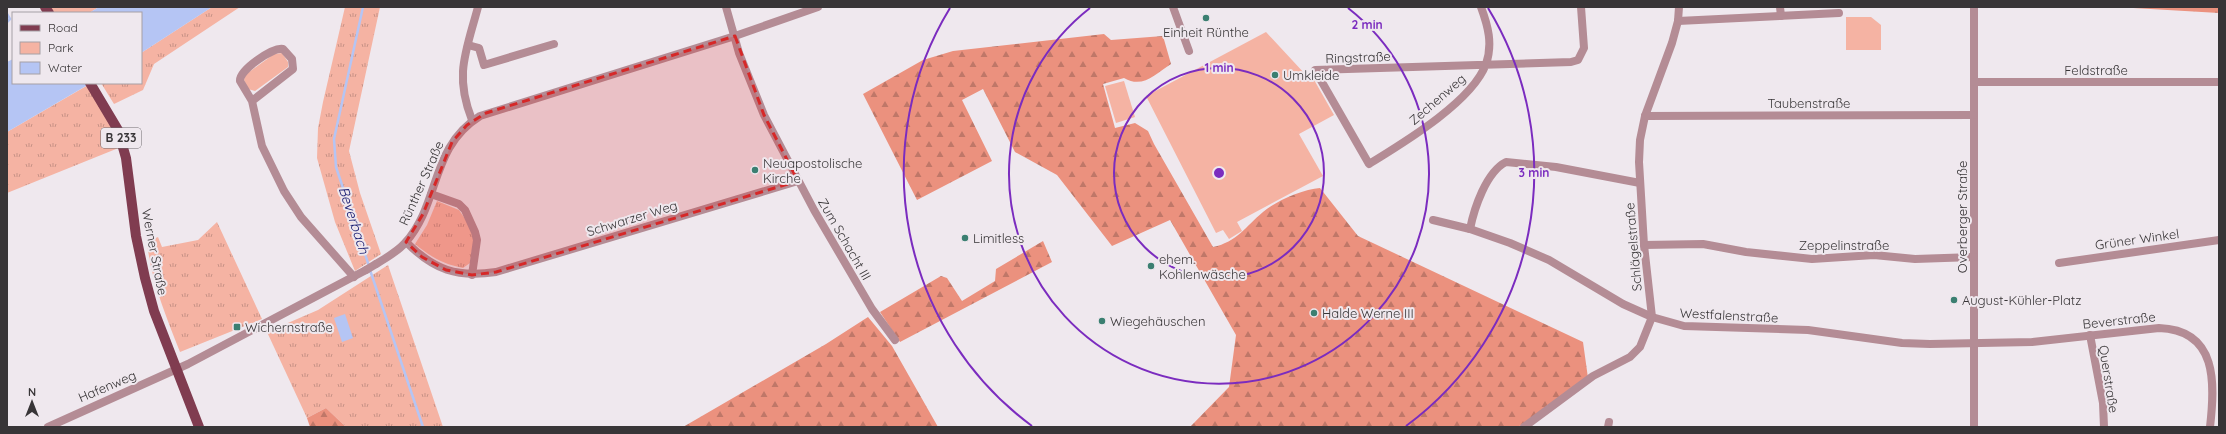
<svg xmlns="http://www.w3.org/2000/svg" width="2226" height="434" viewBox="0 0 2226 434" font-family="Quicksand,sans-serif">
  <defs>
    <pattern id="grass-tufts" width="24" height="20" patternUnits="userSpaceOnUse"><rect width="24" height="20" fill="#f5b3a3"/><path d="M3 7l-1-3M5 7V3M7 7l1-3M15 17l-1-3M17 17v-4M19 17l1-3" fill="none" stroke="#c79286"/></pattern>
    <pattern id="forest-firs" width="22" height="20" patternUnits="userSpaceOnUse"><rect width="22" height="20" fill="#eb917e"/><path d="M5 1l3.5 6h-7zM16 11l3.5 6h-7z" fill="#bf7768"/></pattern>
  </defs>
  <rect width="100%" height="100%" fill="#efe8ee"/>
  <g fill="url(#grass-tufts)">
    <path d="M40,7h59l-10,6h-46z"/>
    <path d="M212,7h28l-86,57 -11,26 -29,14 -13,-21h40v-30z"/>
    <path d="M345,7h35l-31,144 11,42 21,61 -26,17 -20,-49 -18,-64 1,-30 5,-26z"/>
    <path d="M88,85l28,48 5,14 -114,46v-61z"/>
    <path d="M437,201l22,9 9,13 6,15 -4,25 -7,5c-20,-4 -32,-11 -48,-24l12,-19z"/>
    <path d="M217,222l45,97 -82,33c-14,-36 -29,-71 -33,-110l11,-5 4,10 36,-7z"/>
    <path d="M388,265l55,162h-97l-20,-19 -19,10 -40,-86 51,-22z"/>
  </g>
  <g fill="url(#forest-firs)">
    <path d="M2116,7h103v6z"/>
    <path d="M1104,34l7,6 52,-4 8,28c-16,10 -28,25 -47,14l-21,6 12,44 20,-5 13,8 6,13 59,103c24,-5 33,-21 50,-35 13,-11 40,-23 57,-24l38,48 225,106 5,36 -70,49h-328l39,-40 7,-52 -66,-115 -58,26 -55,-71 -42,-23 -32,-63 -21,11 30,61 -75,39 -54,-106 60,-34 30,-9z"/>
    <path d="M1043,241l9,21 -152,80 -20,-30 61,-36 6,2 15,23 33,-20 1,-12z"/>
    <path d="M868,317l24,29 46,81h-255l143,-83z"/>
    <path d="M326,408l20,19h-36l-3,-9z"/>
  </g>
  <g fill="#f5b3a3">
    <path d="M1846,17h25l10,8v25h-35z"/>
    <path d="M1266,32l39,42 8,4 21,37 -35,19 24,42 -86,46 5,9 -13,8 -6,-9 -7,3 -70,-137z"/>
    <path d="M282,53l6,9v5l-33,24 -7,-2 -4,-9 1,-5 29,-21z"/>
    <path d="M1124,81l11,36 -19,6 -11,-37z"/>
  </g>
  <g fill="#b5c5f4">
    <path d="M99,7h113l-71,46v-40h-52z"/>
    <path d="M13,59v24h78l-84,49v-70z"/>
    <path d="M345,314l8,24 -11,4 -8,-24z"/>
  </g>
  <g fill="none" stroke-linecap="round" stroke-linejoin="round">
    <g stroke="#b5c5f4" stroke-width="2.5">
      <path d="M363,7l-29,132 2,28 33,99"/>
      <path d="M7,14l3,5 -3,3"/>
      <path d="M370,270l53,157"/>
    </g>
    <g stroke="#b48c95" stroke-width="8">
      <path d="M726,7l13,46 25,62 50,95 58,99 23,31"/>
      <path d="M1173,7l16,44"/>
      <path d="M1481,7c7,19 12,37 5,57 -14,38 -83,79 -117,100l-54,-94 256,-8 7,-2 6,-12 -3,-41"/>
      <path d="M1780,7l1,9"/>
      <path d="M1974,7v420"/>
      <path d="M1678,21l161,-8"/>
      <path d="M468,45l11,3 5,17 70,-21"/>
      <path d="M1974,82h245"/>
      <path d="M252,101l41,-32 -1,-10 -9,-10c-10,-2 -44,21 -43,32l12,20 10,45 22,45 17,26 53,60"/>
      <path d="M1645,116l328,-1"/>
      <path d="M472,120c-18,-45 -6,-68 6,-113"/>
      <path d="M431,194l28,10 6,6 10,22 2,8 -5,35"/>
      <path d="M1433,220l37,9 40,14 39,17 74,44 29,13 32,9 124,4 94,13 28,1 102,-2 127,-14c59,2 56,56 51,99"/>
      <path d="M1470,229c4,-20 16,-57 36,-67l50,5 84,16"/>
      <path d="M406,242c28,28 51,36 90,30l302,-91"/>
      <path d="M1644,245l59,-1 43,8 66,7 62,-4 41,4 59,-2"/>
      <path d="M2059,263l160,-23"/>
      <path d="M376,264c10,-6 21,-12 29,-21 36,-40 24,-95 75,-127l255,-80 83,-29"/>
      <path d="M2090,335l13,68 1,24"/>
      <path d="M48,427l140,-63 178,-94"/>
      <path d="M1524,427l69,-51 37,-19 10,-10 12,-30 -8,-72 -5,-83 1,-22 5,-24 27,-73 6,-22 1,-14"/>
      <path d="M1608,427l1,-5"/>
    </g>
    <path stroke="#b48c95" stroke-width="8" d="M366,270l10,-6"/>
    <g stroke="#803c50" stroke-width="10">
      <path d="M45,7l4,6"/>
      <path d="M90,83l28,47 8,28 10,78 9,42 9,33 45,116"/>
    </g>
  </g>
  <path fill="#d62828" fill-opacity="0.2" stroke="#d62828" stroke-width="3" stroke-dasharray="8 5" stroke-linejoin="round" d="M735,36l29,79 34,66 -302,91 -24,3 -26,-5 -24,-13 -16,-15 17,-28 29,-72 15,-17 19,-12z"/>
  <g fill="none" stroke="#7b2cbf" stroke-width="2">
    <circle cx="1219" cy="173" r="105"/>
    <path d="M1348 8A210 210 0 1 1 1090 8"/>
    <path d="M1032 426A315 315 0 0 1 950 8M1488 8A315 315 0 0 1 1406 426"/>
  </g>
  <g fill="#3b7f71" stroke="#efe8ee" stroke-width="1.5">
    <circle cx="1206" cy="18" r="4"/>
    <circle cx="1275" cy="75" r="4"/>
    <circle cx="755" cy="170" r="4"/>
    <circle cx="965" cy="238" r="4"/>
    <circle cx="1151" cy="266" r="4"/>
    <circle cx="1954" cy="300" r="4"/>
    <circle cx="1314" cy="313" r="4"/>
    <circle cx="1102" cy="321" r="4"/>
    <rect x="233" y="323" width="8" height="8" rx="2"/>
  </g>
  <g text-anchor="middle" stroke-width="4" stroke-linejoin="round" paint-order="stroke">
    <rect fill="#efe8ee" stroke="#6f6b6e" stroke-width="1" x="101" y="128" width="40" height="20" rx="3"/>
    <g font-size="12" font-weight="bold" fill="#383537">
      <text x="121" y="142">B 233</text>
    </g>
    <g font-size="13" fill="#383537" stroke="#efe8ee" text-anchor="start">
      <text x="1206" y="37" text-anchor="middle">Einheit Rünthe</text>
      <text x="1283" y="80">Umkleide</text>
      <text x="763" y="168">Neuapostolische<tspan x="763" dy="15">Kirche</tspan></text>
      <text x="973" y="243">Limitless</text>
      <text x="1159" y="264">ehem.<tspan x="1159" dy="15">Kohlenwäsche</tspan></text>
      <text x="1962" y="305">August-Kühler-Platz</text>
      <text x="1322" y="318">Halde Werne III</text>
      <text x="1110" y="326">Wiegehäuschen</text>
      <text x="245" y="332">Wichernstraße</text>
    </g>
    <g font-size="13" fill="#383537" stroke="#efe8ee">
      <text transform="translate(1358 57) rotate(-2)" y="5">Ringstraße</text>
      <text x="2096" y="75">Feldstraße</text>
      <text transform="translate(1437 99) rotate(-41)" y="5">Zechenweg</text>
      <text x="1809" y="108">Taubenstraße</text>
      <text transform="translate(421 183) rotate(-66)" y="5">Rünther Straße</text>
      <text transform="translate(1962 217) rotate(-90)" y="5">Overberger Straße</text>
      <text transform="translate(632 218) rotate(-17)" y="5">Schwarzer Weg</text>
      <text transform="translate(845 239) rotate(60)" y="5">Zum Schacht III</text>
      <text transform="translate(2137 239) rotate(-8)" y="5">Grüner Winkel</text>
      <text x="1844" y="250">Zeppelinstraße</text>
      <text transform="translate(1633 247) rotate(-95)" y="5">Schlägelstraße</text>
      <text transform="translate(155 252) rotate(79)" y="5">Werner Straße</text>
      <text transform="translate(1729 315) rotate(3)" y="5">Westfalenstraße</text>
      <text transform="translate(2119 320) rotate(-6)" y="5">Beverstraße</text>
      <text transform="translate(2109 379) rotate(81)" y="5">Querstraße</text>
      <text transform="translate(107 386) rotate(-23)" y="5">Hafenweg</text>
    </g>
    <g font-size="14" font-style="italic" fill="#15196f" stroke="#efe8ee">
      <text transform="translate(354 220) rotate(72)" y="5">Beverbach</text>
    </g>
  </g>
  <circle cx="1219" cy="173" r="6" fill="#7b2cbf" stroke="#efe8ee" stroke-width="2"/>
  <g font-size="12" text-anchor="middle" font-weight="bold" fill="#7b2cbf" stroke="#efe8ee" stroke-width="4" stroke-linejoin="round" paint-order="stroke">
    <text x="1367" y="29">2 min</text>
    <text x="1219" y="72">1 min</text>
    <text x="1534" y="177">3 min</text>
  </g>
  <rect width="2226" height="434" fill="none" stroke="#383537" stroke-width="16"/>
  <rect x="12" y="12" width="130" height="72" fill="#efe8ee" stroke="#a6a0a5"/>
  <rect x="20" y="25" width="20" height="6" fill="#803c50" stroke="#a6a0a5"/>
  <text x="48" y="32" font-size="12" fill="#383537">Road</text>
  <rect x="20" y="42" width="20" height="12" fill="#f5b3a3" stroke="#a6a0a5"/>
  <text x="48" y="52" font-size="12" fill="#383537">Park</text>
  <rect x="20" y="62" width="20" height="12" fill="#b5c5f4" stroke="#a6a0a5"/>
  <text x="48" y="72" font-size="12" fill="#383537">Water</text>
  <g transform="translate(32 402)" stroke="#efe8ee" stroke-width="3" paint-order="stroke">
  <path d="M0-3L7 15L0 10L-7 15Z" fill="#383537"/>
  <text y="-6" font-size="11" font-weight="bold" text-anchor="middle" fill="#383537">N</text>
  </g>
</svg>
